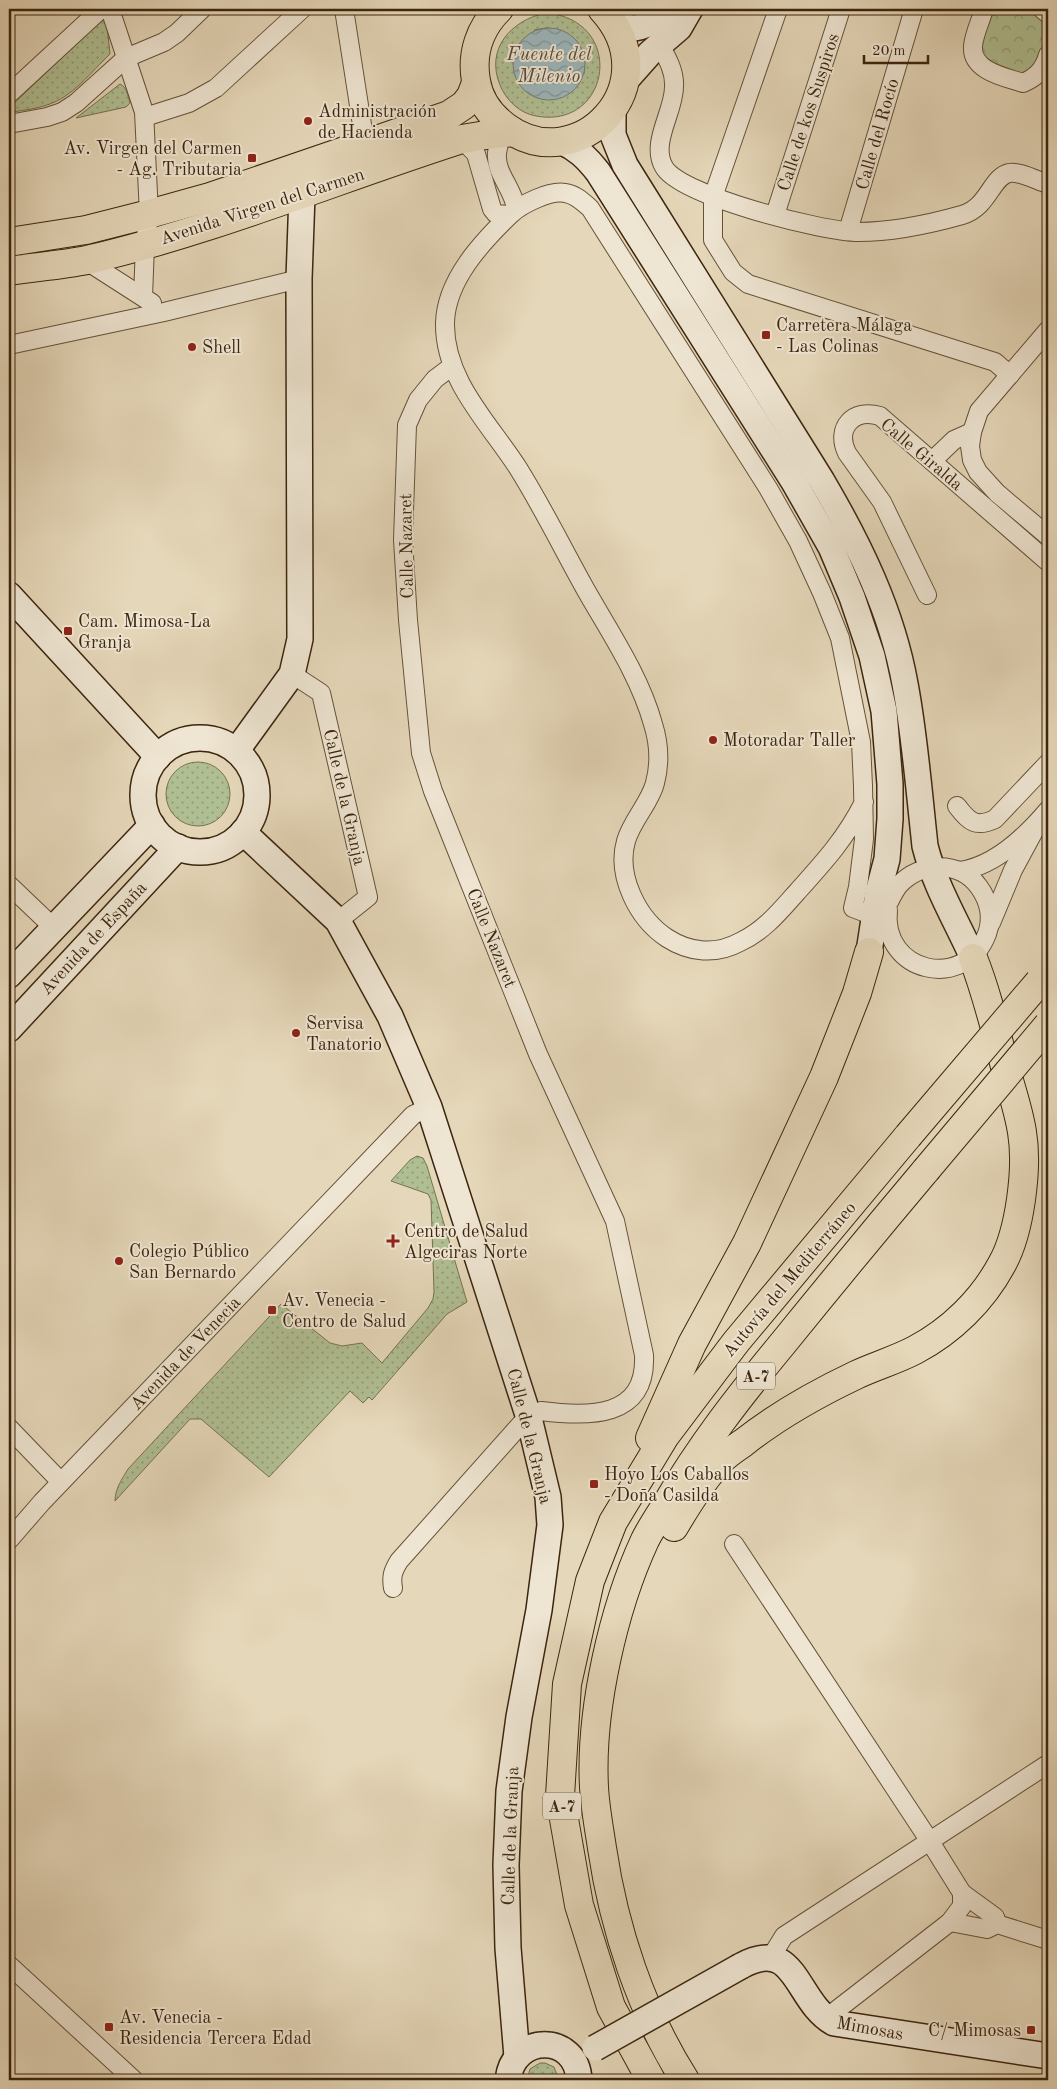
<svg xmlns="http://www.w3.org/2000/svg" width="1057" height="2089" viewBox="0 0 1057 2089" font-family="'Old Standard TT',serif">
  <defs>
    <pattern id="grass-dots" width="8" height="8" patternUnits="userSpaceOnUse" patternTransform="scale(1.25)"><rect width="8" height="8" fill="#b0bf93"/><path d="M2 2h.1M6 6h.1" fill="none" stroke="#909b76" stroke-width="1.8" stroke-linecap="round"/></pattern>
    <pattern id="forest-crowns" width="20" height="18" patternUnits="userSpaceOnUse" patternTransform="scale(1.25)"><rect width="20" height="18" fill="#b0bf93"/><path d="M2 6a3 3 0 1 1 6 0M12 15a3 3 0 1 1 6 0" fill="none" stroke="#909b76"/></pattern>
    <pattern id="water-waves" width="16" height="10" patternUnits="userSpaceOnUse" patternTransform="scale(1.25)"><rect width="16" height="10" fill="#9cb6bb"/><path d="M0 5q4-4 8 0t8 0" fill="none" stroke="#809496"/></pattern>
  </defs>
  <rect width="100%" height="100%" fill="#e5d7b9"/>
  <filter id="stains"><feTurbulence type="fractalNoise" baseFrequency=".004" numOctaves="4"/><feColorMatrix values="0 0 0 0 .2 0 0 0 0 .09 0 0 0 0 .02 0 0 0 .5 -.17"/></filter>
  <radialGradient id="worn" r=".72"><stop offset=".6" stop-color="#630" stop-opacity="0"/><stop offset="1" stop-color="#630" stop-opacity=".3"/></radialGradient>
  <g fill="url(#grass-dots)" stroke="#767250" fill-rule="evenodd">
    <path d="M546,13c81,7 65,117 -10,103 -17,-3 -30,-16 -36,-31 -15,-36 11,-65 46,-72zM546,28c28,2 41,18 38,46l-50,-44z"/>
    <path d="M106,16l4,38c-19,18 -37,43 -63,51 -11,4 -23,5 -34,7l-4,-2v-2z"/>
    <path d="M120,84c7,3 8,12 10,19l-4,4 -50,11z"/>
    <circle cx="198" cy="794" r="32"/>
    <path d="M417,1156l6,2 4,8 40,136 -20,12 -75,86 -3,-3 -6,6 -13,-12 -81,86 -68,-58h-11l-75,82c0,-12 7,-22 13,-32l153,-165 49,39 12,3 20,-3 20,20 46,-55 5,-9 1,-7 -3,-92 -3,-6 -37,-13 19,-21z"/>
    <path d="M540,2063h5l9,4 5,13h-32l3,-11z"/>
  </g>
  <path fill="url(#forest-crowns)" stroke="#767250" d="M984,9h58l6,5v41l-16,24 -53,-16z"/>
  <circle fill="url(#water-waves)" stroke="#767c76" cx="549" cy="64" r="36"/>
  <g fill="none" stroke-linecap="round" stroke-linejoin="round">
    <g stroke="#665239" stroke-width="20">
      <g id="street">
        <path d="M110,9l34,103 5,102 -4,31 -2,52"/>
        <path d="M344,9l21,135"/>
        <path d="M778,9l-65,188v43l20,32 15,12 247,78 15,13"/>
        <path d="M984,9c-3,11 -10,25 -11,37 -2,25 32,31 50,37 14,-6 21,-14 25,-28"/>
        <path d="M1042,9l6,5"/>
        <path d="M660,45c7,13 15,26 14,42 0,25 -24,56 -10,80 16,29 160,65 194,65 34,0 72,-8 104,-17 27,-8 29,-38 47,-42 12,-2 28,8 39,11"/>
        <path d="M9,94l92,-85"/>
        <path d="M145,117l44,-14 27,-15 86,-79"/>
        <path d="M9,124l38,-7 15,-5 14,-9 50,-45 38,-16 13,-9 25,-24"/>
        <path d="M502,133c-2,6 -4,13 -5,20 -2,21 17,36 19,56"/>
        <path d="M462,139l14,15 16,55 4,5 13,1"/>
        <path d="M775,215l66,-206"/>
        <path d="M848,231l66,-222"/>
        <path d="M85,260l67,43"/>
        <path d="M1048,330l-69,81 -7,21 -2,14 2,14 6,12 19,21 51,43"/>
        <path d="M9,345l155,-33 135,-33"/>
        <path d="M932,461l22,-21 18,-8"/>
        <path d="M927,595l-45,-93 -35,-49c-12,-25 6,-45 33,-37l168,146"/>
        <path d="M292,674l29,19 47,204 -30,24"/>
        <path d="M864,802c-18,36 -40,60 -67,90 -17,19 -33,39 -57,50 -24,13 -50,11 -73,-4 -29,-19 -51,-62 -41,-97 6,-21 24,-38 29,-58 5,-19 4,-40 -2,-59 -13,-47 -42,-90 -66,-132 -23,-41 -44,-84 -69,-124 -29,-45 -74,-88 -73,-145 1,-43 37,-81 66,-109 11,-10 39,-24 54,-21 10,1 18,9 25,15l178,280 30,53 24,52 18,45 21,104 2,44 1,53 -6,48 -5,21 34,13"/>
        <path d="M957,806c12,16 19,22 38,13l53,-56"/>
        <path d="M960,871c35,-5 66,-35 88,-61"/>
        <path d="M9,885l44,42"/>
        <path d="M888,910c-7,63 77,82 99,24 6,-17 2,-33 -8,-47 -19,-27 -59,-25 -80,-2 -4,5 -7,11 -10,17"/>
        <path d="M991,923l22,-53 27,-50"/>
        <path d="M9,1428l52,54"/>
        <path d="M9,1540l33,-38 371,-387 16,-8"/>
        <path d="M734,1544l195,296 33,53v13l-12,16 -125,97"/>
        <path d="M393,1588c-2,-12 0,-17 6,-27l122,-137 20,-13c47,6 106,8 103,-56l-29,-134 -77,-167 -105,-263 -12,-38 -13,-133 -5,-80 4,-115 11,-25 17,-21 16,-12"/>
        <path d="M962,1893l33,24 2,7"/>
        <path d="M950,1922l37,7 10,-5 51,16"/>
        <path d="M771,1957l13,-21 264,-172"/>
        <path d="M9,1965l125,115"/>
      </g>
    </g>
    <g stroke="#3c250e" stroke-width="28">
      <g id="secondary">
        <path d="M612,19c19,17 39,7 55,-10"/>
        <path d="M626,80l24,-27 29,-25 11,-19"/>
        <path d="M613,109v26l12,30 197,316c37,63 70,130 83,203 10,53 14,108 20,162 10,40 31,74 48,112"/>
        <path d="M560,141c17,7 27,17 38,31l196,310 37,65 21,50 20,59 12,55 6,73v35l-3,40 -9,34 -9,59"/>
        <path d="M9,595l149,162"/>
        <circle cx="200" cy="795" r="57"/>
        <path d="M237,750l55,-76 8,-35 -1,-360 3,-84"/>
        <path d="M243,832l95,89 52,95 39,91 100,311 19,79 2,28 -11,85 -20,107 -10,74 -3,74 2,83 9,109"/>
        <path d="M9,975l143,-150"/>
        <path d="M9,1029l169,-182"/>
        <path d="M741,1966c56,-31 54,36 93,57l214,33"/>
        <path d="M508,2080c5,-47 69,-47 71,0"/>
      </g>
    </g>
    <g stroke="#3c250e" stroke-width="30">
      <g id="primary">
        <path d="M499,9c-19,19 -28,44 -23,72 3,19 15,35 30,46 72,53 165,-43 96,-118"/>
        <path d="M9,242l77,-12 63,-16 61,-17 155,-53 84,-29 15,-10 7,-9 5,-13"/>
        <path d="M9,271c26,-4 53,-6 78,-11 128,-30 250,-81 375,-121l24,-4 27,-3"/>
      </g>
    </g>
    <g stroke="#3c250e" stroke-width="30">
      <g id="highway">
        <path d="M650,1438l42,-94 55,-101 77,-166 33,-84 12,-41"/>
        <path d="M674,1527c14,-24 29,-48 48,-68 6,-6 14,-11 21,-16 34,-27 73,-49 113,-68 19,-9 40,-15 59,-25 36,-19 67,-49 87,-86 18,-32 26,-96 20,-132 -4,-25 -13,-49 -19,-73 -9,-35 -17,-68 -30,-101"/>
        <path d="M651,2080l-40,-73 -32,-102 -19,-109 7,-112 23,-103 23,-59 52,-86 71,-94 172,-206"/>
        <path d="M685,2080c-44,-69 -71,-151 -83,-232 -3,-20 -7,-41 -8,-61 -4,-76 19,-178 51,-247 6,-12 14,-24 21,-35 34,-59 75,-111 118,-163 47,-58 94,-115 142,-172"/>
      </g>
    </g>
    <use href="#street" stroke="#eee5d2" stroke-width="18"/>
    <use href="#secondary" stroke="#eee5d2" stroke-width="25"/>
    <use href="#primary" stroke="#e5d7b9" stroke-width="28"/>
    <use href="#highway" stroke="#e5d7b9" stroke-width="28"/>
    <g stroke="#3c250e" stroke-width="28" stroke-linecap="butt">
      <path id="secondary-bridge" d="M595,2048l146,-82"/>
    </g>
    <g stroke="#3c250e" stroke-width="30" stroke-linecap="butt">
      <g id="highway-bridge">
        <path d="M908,1136l131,-154"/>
        <path d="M926,1170l122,-145"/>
      </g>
    </g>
    <use href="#secondary-bridge" stroke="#eee5d2" stroke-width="25"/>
    <use href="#highway-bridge" stroke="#e5d7b9" stroke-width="28"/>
  </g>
  <g fill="#8f2418" stroke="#eee5d2" stroke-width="2">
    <circle cx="308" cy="121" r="5"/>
    <rect x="247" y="153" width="10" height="10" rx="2.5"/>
    <rect x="761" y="330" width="10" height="10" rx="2.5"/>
    <circle cx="192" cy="347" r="5"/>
    <rect x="63" y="626" width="10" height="10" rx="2.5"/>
    <circle cx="713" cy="740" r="5"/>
    <circle cx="296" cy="1033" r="5"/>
    <path d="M390.5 1233.5h5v5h5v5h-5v5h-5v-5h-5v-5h5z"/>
    <circle cx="119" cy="1261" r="5"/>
    <rect x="267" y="1305" width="10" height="10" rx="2.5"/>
    <rect x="589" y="1479" width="10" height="10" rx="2.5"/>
    <rect x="104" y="2022" width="10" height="10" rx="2.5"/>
    <rect x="1026" y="2025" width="10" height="10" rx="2.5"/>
  </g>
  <g text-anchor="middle" stroke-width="4" stroke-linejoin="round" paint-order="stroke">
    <g fill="#eee5d2" stroke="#715f49" stroke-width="1">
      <rect x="737" y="1362.5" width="38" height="27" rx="4"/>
      <rect x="543" y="1792.5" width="38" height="27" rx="4"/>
    </g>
    <g font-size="16" font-weight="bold" fill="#3c250e">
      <text x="756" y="1382">A-7</text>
      <text x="562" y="1812">A-7</text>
    </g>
    <g font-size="18" fill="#3c250e" stroke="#eee5d2" text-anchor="start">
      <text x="318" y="117">Administración<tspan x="318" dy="21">de Hacienda</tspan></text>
      <text x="242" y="154" text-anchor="end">Av. Virgen del Carmen<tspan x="242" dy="21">- Ag. Tributaria</tspan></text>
      <text x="776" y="331">Carretera Málaga<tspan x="776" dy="21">- Las Colinas</tspan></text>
      <text x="202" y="353">Shell</text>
      <text x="78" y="627">Cam. Mimosa-La<tspan x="78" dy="21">Granja</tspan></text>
      <text x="723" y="746">Motoradar Taller</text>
      <text x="306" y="1029">Servisa<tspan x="306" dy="21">Tanatorio</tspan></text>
      <text x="404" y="1237">Centro de Salud<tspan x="404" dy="21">Algeciras Norte</tspan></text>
      <text x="129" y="1257">Colegio Público<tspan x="129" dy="21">San Bernardo</tspan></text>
      <text x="282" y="1306">Av. Venecia -<tspan x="282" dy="21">Centro de Salud</tspan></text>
      <text x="604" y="1480">Hoyo Los Caballos<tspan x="604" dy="21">- Doña Casilda</tspan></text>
      <text x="119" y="2023">Av. Venecia -<tspan x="119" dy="21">Residencia Tercera Edad</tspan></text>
      <text x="1021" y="2036" text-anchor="end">C/ Mimosas</text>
    </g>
    <g font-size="18" fill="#3c250e" stroke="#eee5d2">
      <text transform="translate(808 112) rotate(-72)" y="6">Calle de kos Suspiros</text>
      <text transform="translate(877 134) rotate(-74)" y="6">Calle del Rocío</text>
      <text transform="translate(262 206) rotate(-18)" y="6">Avenida Virgen del Carmen</text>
      <text transform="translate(922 454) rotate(40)" y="6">Calle Giralda</text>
      <text transform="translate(406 546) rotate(-91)" y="6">Calle Nazaret</text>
      <text transform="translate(345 797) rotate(77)" y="6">Calle de la Granja</text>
      <text transform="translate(93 938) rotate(-47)" y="6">Avenida de España</text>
      <text transform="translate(492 938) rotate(68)" y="6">Calle Nazaret</text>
      <text transform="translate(789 1279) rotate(-50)" y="6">Autovía del Mediterráneo</text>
      <text transform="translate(185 1353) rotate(-46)" y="6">Avenida de Venecia</text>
      <text transform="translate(530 1436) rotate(76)" y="6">Calle de la Granja</text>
      <text transform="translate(510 1836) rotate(-88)" y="6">Calle de la Granja</text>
      <text transform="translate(870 2028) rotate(10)" y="6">Mimosas</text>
    </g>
    <g font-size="19" font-style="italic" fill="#544939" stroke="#eee5d2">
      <text x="549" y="60">Fuente del<tspan x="549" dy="22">Milenio</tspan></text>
    </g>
  </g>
  <rect width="1057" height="2089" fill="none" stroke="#e5d7b9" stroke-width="30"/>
  <rect x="10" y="10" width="1037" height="2069" fill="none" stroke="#3c250e" stroke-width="2.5"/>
  <rect x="15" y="15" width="1027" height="2059" fill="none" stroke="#3c250e"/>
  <path d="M864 55v8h64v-8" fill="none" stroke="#3c250e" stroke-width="2.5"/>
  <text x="872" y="55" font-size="15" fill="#3c250e" stroke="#eee5d2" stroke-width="4" paint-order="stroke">20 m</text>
  <rect width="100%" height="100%" filter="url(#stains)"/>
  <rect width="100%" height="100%" fill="url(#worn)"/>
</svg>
